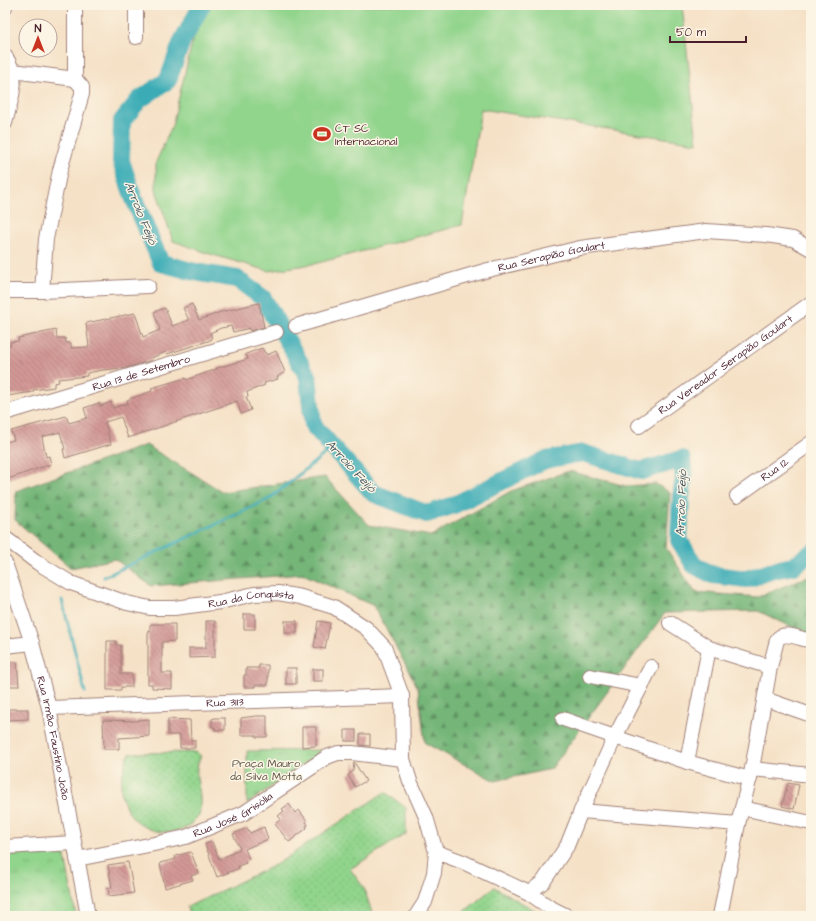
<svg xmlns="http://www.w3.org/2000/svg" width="816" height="921" viewBox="0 0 816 921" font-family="'Architects Daughter',sans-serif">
  <defs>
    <pattern id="grass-dots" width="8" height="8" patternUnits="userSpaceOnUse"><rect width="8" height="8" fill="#91d48c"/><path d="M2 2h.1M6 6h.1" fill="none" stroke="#7fb679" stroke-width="1.8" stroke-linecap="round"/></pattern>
    <pattern id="forest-firs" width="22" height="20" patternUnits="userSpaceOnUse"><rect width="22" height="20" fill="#74b678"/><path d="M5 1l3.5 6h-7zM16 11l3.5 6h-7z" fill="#619363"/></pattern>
    <pattern id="park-tufts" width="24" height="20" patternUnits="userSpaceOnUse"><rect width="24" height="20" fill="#91d48c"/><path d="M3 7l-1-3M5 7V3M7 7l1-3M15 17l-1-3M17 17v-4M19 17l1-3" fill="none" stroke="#7fb679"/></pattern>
    <pattern id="building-back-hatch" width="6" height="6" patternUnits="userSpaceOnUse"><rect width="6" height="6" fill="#d29895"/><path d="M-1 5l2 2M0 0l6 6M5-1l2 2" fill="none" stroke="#ac7b7a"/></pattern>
  </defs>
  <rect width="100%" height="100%" fill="#fcf5e5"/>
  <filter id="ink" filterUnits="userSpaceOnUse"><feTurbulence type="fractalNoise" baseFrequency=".025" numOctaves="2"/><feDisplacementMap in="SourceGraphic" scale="8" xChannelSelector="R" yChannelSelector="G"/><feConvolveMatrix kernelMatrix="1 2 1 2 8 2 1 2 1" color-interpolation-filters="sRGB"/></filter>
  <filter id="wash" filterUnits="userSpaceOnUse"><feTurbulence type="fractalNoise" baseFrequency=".012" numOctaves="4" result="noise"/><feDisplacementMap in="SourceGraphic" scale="16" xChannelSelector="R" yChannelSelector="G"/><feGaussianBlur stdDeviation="0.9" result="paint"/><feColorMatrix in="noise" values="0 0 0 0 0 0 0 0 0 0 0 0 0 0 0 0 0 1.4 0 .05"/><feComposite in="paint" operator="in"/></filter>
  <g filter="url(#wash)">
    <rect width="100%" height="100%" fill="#f5e1c6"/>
    <g fill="url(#grass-dots)" stroke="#6e7a5c">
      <path d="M196,752l5,4c-10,19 1,31 -1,50 0,3 0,7 -1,9 -2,2 -5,5 -6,7 -2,2 -4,5 -7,6 -38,16 -74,-17 -63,-56 2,-7 2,-14 8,-19z"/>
      <path d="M385,792l21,16v26l-56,35 14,19 9,28h-184l-2,-9 90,-43z"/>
      <path d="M494,887l42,24 1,5h-78z"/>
    </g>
    <path fill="url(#forest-firs)" stroke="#5f6a52" d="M146,445l77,47 102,-15 44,48 62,11 80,-45 58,-20 57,15 30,-2 14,9 -4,55 29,44 63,5 53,-22v61l-53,-25 -93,2 -114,156 -56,12 -70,-38 -7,-55 -44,-82 -71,-32 -152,12 -36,-27 -44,9 -56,-48 1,-29z"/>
    <g fill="url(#park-tufts)" stroke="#6e7a5c">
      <path d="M323,750l-76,54v-53z"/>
      <path d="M64,851l12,65h-71v-63z"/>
    </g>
    <path fill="#91d48c" stroke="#6e7a5c" d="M211,5h471l15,138 -216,-34 -19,116 -144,38 -49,8 -56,-16 -40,-14 -17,-51v-28l16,-36 21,-87z"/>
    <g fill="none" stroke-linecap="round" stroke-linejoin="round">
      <g stroke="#3bacb6" stroke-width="3">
        <path d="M104,577l165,-78 63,-51"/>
        <path d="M62,600l23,92"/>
      </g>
      <path stroke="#3bacb6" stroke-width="18" d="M202,5l-20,36 -14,39 -29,20 -17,21 -1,40 13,38 27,64 34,9 42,7 26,19 45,79 5,48 60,68 54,21 27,-9 91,-45 38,-7 58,18 41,-12 2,19 -3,19 -2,43 15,25 19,10 34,4 23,-8 23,-5 18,-13"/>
    </g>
    <g id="blocks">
      <g fill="url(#building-back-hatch)">
        <path d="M259,303l5,24 -14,4v-3l-17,4 -2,-6 -10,2 -11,5 2,6 -4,2 -41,13 -1,-2 -15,6 1,2 -30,9v-1l-19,2 -16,3v3l-29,3 1,3 -5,1v4l-21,3v2l-26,4 -2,-12v-38l6,-1 -1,-3 9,-1 -1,-3 38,-8 1,8h8l1,5h5v5l18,-1 -3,-24 49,-10 8,24 17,-7 -6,-18 11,-4 7,18 17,-6 -6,-12 9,-4 7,16 22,-8z"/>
        <path d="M262,348l3,5h1l1,2 9,-4 9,21 -8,5 1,2 -14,4 1,2 -18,7 1,5h-2l5,13 -10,4 -4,-13 -109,37 -7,-21 -16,5 6,22 -46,14 -2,-9h2l-5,-17 -18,5 4,20 3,-1 2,8 -43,15v-2l-3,1v-36l9,-2 -3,-9 55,-15 3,7 18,-5 -3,-10 15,-5 1,3 11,-4 2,6 15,-5 -1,-3 25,-9 -1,-3 35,-10v2l31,-11v-1l31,-9 -2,-5z"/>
        <rect x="244" y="614" width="11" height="15"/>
        <path d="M206,621h9v36l-26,1v-10h17z"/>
        <rect x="285" y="621" width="12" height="12"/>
        <path d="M318,621l12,2 -5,26 -11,-2z"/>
        <path d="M152,624h23v17l-13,1v31h10v16l-20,-1v-4h-4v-52h2v-7z"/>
        <path d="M107,641h9v4h5v29h11v13h-11v3h-14z"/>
        <path d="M7,662h10l2,24h-11z"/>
        <path d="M259,665h9v20h-13v2h-11v-12h2v-7h13z"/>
        <rect x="286" y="668" width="10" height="16"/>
        <rect x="313" y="669" width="10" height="12"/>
        <path d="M8,709h20v10l-20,1z"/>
        <path d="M256,716h11v21h-11v-2h-15v-17z"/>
        <path d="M215,718h10v12h-10v-3h-3v-8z"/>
        <path d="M149,719v17l-30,2v11h-15l-1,-29 35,1v-1z"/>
        <path d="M168,719l22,1 1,20h4v8h-15v-13h-12z"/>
        <path d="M302,727h14v19l-14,1z"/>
        <rect x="345" y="730" width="11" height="11"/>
        <path d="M360,734h10v12l-10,-1z"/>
        <path d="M354,762l12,19 -11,6 -7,-12 5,-4z"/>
        <path d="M788,783l11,2 -5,24 -12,-3z"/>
        <path d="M289,804l6,9 4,-3 8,11 -1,1 2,3 -2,1 1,2 -18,14 -14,-18 6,-5 -3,-3 6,-5 -2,-2z"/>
        <path d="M264,827l4,12 -23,10 4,10 -4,2 1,2 -8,3 1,2 -22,9 -12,-33 7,-2 7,17 14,-6 -1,-1 8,-3 -7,-15 14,-6 3,5z"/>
        <path d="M191,852l8,21 -8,3 2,4 -28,8 -5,-25 16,-4 -1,-3z"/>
        <path d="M128,862l6,31 -25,3 -1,-8h4l-4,-23z"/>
      </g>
    </g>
  </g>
  <g filter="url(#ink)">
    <use href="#blocks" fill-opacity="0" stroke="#a08078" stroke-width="1"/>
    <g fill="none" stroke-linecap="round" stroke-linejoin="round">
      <g stroke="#a08078" stroke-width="16">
        <g id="minor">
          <path d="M136,5v32"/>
          <path d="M5,7v-2"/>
          <path d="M5,56c16,22 6,43 0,67"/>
          <path d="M13,71l62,8v-74"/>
          <path d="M5,291h37l106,-5"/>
          <path d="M42,291l4,-52 14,-69 22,-76v-7l-7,-8"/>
          <path id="s1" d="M296,326l192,-56 92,-22 126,-17 60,4 27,4 18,10"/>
          <path id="s2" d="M5,413l271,-81"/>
          <path id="s3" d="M639,426l172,-123"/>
          <path id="s4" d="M737,496l74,-53"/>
          <path id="s5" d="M5,538l33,25 33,20 56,20 23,5h24l46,-6 34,-8 24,-1 23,4 33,10 32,21 18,19 18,49 1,63 7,22 16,36 10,35 -2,21 -9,29 -9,14"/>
          <path id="s6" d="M5,563l27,80 17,65 39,208"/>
          <path d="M670,623l39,25 61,19"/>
          <path d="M5,646l27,-3"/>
          <path d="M590,676l51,10"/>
          <path d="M765,699l46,16"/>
          <path id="s7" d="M49,708l353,-12"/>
          <path d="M563,719l124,43 63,17"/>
          <path d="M687,762l22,-114"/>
          <path d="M752,769l59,6"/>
          <path d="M742,808l69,15"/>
          <path d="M581,811l157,13"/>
          <path d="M5,847l69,-4"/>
          <path d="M436,852l27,10 66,31 20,14 18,9"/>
          <path id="s8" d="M77,859l77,-15 32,-7 58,-24 83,-56 11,-4h14l51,6"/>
          <path d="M529,893l14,-11 24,-36 14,-35 34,-74 36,-70"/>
          <path d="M720,916l18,-92 14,-55 18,-102 7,-27c6,-10 24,-1 34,1"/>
        </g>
      </g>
      <use href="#minor" stroke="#fff" stroke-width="14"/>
    </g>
  </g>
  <defs>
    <g id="stadium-bare" transform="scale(1.38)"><path d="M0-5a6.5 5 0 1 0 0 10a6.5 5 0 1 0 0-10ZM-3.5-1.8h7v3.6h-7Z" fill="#c8321e" stroke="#fcf5e5" stroke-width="2.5" paint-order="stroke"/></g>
  </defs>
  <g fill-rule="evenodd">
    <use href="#stadium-bare" x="322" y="134"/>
  </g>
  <g text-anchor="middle" stroke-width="3" stroke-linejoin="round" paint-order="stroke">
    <g font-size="11" fill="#4a1f2b" stroke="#fcf5e5" text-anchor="start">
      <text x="335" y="132">CT SC<tspan x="335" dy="13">Internacional</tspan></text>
    </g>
    <g font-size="11" fill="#4a1f2b" stroke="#fcf5e5">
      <text dy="4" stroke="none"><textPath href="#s1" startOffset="265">Rua Serapião Goulart</textPath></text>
      <text dy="4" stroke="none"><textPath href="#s3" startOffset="106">Rua Vereador Serapião Goulart</textPath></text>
      <text dy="4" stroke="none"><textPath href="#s2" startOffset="142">Rua 13 de Setembro</textPath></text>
      <text dy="4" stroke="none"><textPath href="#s4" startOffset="46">Rua 12</textPath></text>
      <text dy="4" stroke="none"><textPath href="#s5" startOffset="265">Rua da Conquista</textPath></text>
      <text dy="4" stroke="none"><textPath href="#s7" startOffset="176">Rua 3113</textPath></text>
      <text dy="4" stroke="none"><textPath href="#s6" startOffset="182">Rua Irmão Faustino João</textPath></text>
      <text dy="4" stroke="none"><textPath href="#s8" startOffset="163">Rua José Grisólia</textPath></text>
    </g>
    <g font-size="11" fill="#5f5548" stroke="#fcf5e5">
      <text x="266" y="767">Praça Mauro<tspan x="266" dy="13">da Silva Motta</tspan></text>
    </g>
    <g font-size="12" font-style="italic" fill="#445763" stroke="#fcf5e5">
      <text transform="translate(141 213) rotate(68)" y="4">Arroio Feijó</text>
      <text transform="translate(351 466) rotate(47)" y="4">Arroio Feijó</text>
      <text transform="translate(681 503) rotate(-88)" y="4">Arroio Feijó</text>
    </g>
  </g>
  <rect width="816" height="921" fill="none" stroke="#fcf5e5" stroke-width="20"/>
  <g transform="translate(38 38)"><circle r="19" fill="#fcf5e5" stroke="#b59f9b"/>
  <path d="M0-3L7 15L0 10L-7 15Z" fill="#c8321e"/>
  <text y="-6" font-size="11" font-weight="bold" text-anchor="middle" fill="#4a1f2b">N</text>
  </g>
  <path d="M670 36v6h76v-6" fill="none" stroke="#4a1f2b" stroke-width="2"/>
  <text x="676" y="36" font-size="12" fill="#4a1f2b" stroke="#fcf5e5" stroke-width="3" paint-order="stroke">50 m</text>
</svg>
